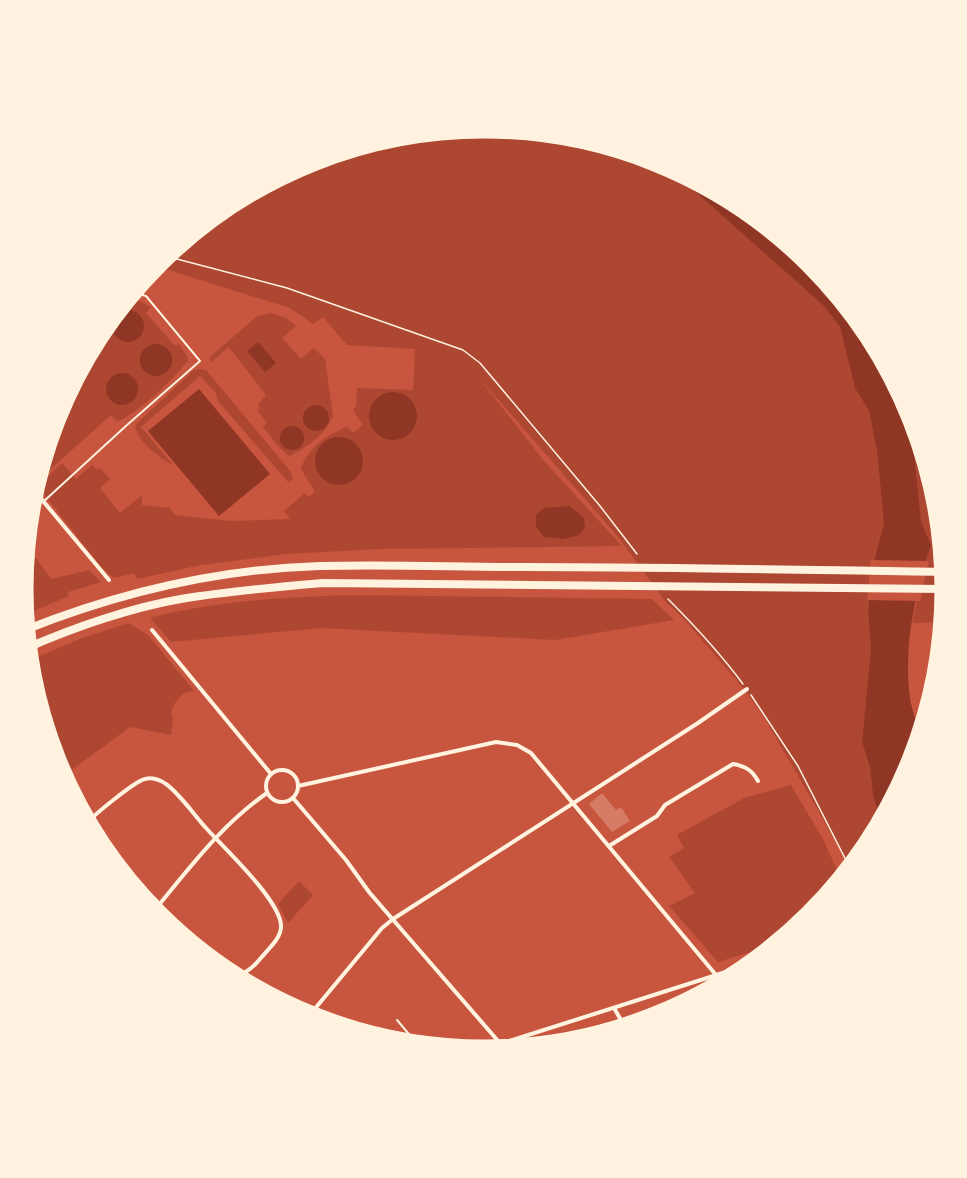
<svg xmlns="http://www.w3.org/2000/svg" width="967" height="1178" viewBox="0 0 967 1178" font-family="Lato,sans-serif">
  <rect width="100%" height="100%" fill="#c8553d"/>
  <g fill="#ae4732">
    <path d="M484,127l82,8 82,24 42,28 134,119 16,21 15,61 14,23 8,40 7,73 -11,40 -5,48 3,36 -9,94 8,26 3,28 8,25 -13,25 -17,21 -89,-153 -18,-25 -60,-70 -19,-18 -46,-63 -143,-164 68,87 78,85 -242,3 -94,5 -90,12 -59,13 -3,-6 -20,5 -12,-10 -67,-85 3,-11 6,8 18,-17 14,16 16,-14 5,5 3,-2 10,11 -10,9 20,25 22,-18v10l28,3 5,7 56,6 59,-2 -6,-8 21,-18 3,4 7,-5 -14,-23c2,-10 15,-25 24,-31 7,-5 15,-7 22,-12l6,7 10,-8 -10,-15 3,-4 1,-18 56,2 2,-41 -68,-4 -24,-28 -10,7 -23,-16 -125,-39 -21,18 -4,-5c60,-73 160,-126 253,-146 29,-7 61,-7 91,-9z"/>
    <path d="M133,291v7l18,9 -5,6 29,33 4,-2 8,12 1,5c-18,21 -46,49 -71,61l-6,-7 -67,60 -5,-6 17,-57 43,-80z"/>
    <path d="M271,313l15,5 10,8 -14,12 19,21 13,-11 11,11 8,57c-7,18 -27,32 -44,40l-11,-10 -15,-19 4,-4 -10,-13 3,-2 -2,-3 8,-10 -37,-48 -18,15 -2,-4 48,-42z"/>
    <path d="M199,369l7,1 85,102 2,7 -5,3 -70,-81 -3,-9 -15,-16 -59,51 32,38c-15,-8 -35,-23 -38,-40l59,-55z"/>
    <path d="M893,378l18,34 26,87 9,90 -3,33 -31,1 12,-56 7,-22 -10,-24 -9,-88z"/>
    <path d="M36,558l15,21 38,-9 12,12 -33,10 1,4 -45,19 -3,-26 3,-26z"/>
    <path d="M350,595l302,4 22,21 -119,20 -234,-12 -150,14 -21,-24c70,-18 129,-20 200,-23z"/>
    <path d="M129,623l19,12 46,56c-13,0 -20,11 -23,23l2,3 -2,18 -41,-8 -68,50 -6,-11 -26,-87 -2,-18 54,-23z"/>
    <path d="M791,785l33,56 16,36 -30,39 -34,28 -58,18 -49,-56 26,-13 -26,-36 15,-9 -7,-13 67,-37z"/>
    <path d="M299,881l14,14 -25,28 -10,-19z"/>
  </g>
  <g fill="#8f3625">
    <path d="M644,157l17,5 72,39 19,19 26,18 13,14 20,10 57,70 25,46 19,55 9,88 10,24c-16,48 -28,102 -21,153 2,13 8,27 9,40 0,21 -27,64 -38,83l-8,-25 -3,-28 -8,-26 9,-94 -3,-36 5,-48 11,-40 -7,-73 -8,-40 -14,-23 -15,-61 -16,-21 -134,-119z"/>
    <circle cx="128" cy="326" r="16"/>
    <path d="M258,342l18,21 -11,9 -18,-21z"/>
    <circle cx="156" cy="360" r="16"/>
    <circle cx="122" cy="389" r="16"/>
    <path d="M199,389l71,85 -51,42 -71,-85z"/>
    <circle cx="393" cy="416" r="24"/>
    <circle cx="316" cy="418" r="13"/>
    <circle cx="292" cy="438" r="12"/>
    <circle cx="339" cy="461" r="24"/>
    <path d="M570,506l14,12 1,10 -6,7 -16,4 -19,-2 -8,-10v-12l8,-7z"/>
  </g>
  <path fill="#c8553d" d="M871,560l58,1 -9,40 -53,-1z"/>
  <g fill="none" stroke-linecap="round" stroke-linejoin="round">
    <path stroke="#8f3625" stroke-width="3" d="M910,454l13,-2"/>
  </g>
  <path fill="#d67c66" d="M602,793l14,17 5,-3 9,14 -18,11 -23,-28z"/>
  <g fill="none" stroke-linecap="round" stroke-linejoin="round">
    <g stroke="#fff3e0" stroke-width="1.5">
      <path d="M163,257l10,1 114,30 176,62 17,13 120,143 37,48"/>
      <path d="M668,599c27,27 52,54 75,85"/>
      <path d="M751,695l47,71 52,102"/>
    </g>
    <g stroke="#fff3e0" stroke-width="2">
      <path d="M43,502l84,-77 73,-64 -54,-65 -14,-4"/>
      <path d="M397,1020l21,25"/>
    </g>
    <g stroke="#fff3e0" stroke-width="4">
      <path d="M33,489l76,91"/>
      <path d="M152,630l119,144"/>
      <circle cx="282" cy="786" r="16"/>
      <path d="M298,786l198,-44 21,3 14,8 185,222 5,9"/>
      <path d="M293,798l53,62 23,32 136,157"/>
      <path d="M87,823c7,-8 48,-42 58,-44 7,-2 16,1 21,5 14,10 28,31 40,44 18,20 73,71 75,97 1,13 -13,24 -21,34 -10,12 -18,18 -34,14"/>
      <path d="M609,846l48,-30 8,-11 68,-41c12,2 19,6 25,17"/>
      <path d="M153,912c36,-43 68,-87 114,-119"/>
      <path d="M614,1008l11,19"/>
      <path d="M308,1017l74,-89 11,-9 305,-196 49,-34"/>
      <path d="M495,1050l5,-6 254,-81"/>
    </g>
    <g stroke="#fff3e0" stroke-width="8">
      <path d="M25,630c93,-37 194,-61 295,-64 68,-2 136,1 205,1 140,0 279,3 419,5"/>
      <path d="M27,648c45,-20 106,-41 154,-49 47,-8 95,-12 142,-16l623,6"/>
    </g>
  </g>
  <path d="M0 0H967V1178H0ZM32 589a452 452 0 1 1 904 0a452 452 0 1 1-904 0Z" fill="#fff3e0" fill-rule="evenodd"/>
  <path fill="none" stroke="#fff3e0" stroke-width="3" d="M32 589a452 452 0 1 1 904 0a452 452 0 1 1-904 0Z"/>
</svg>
